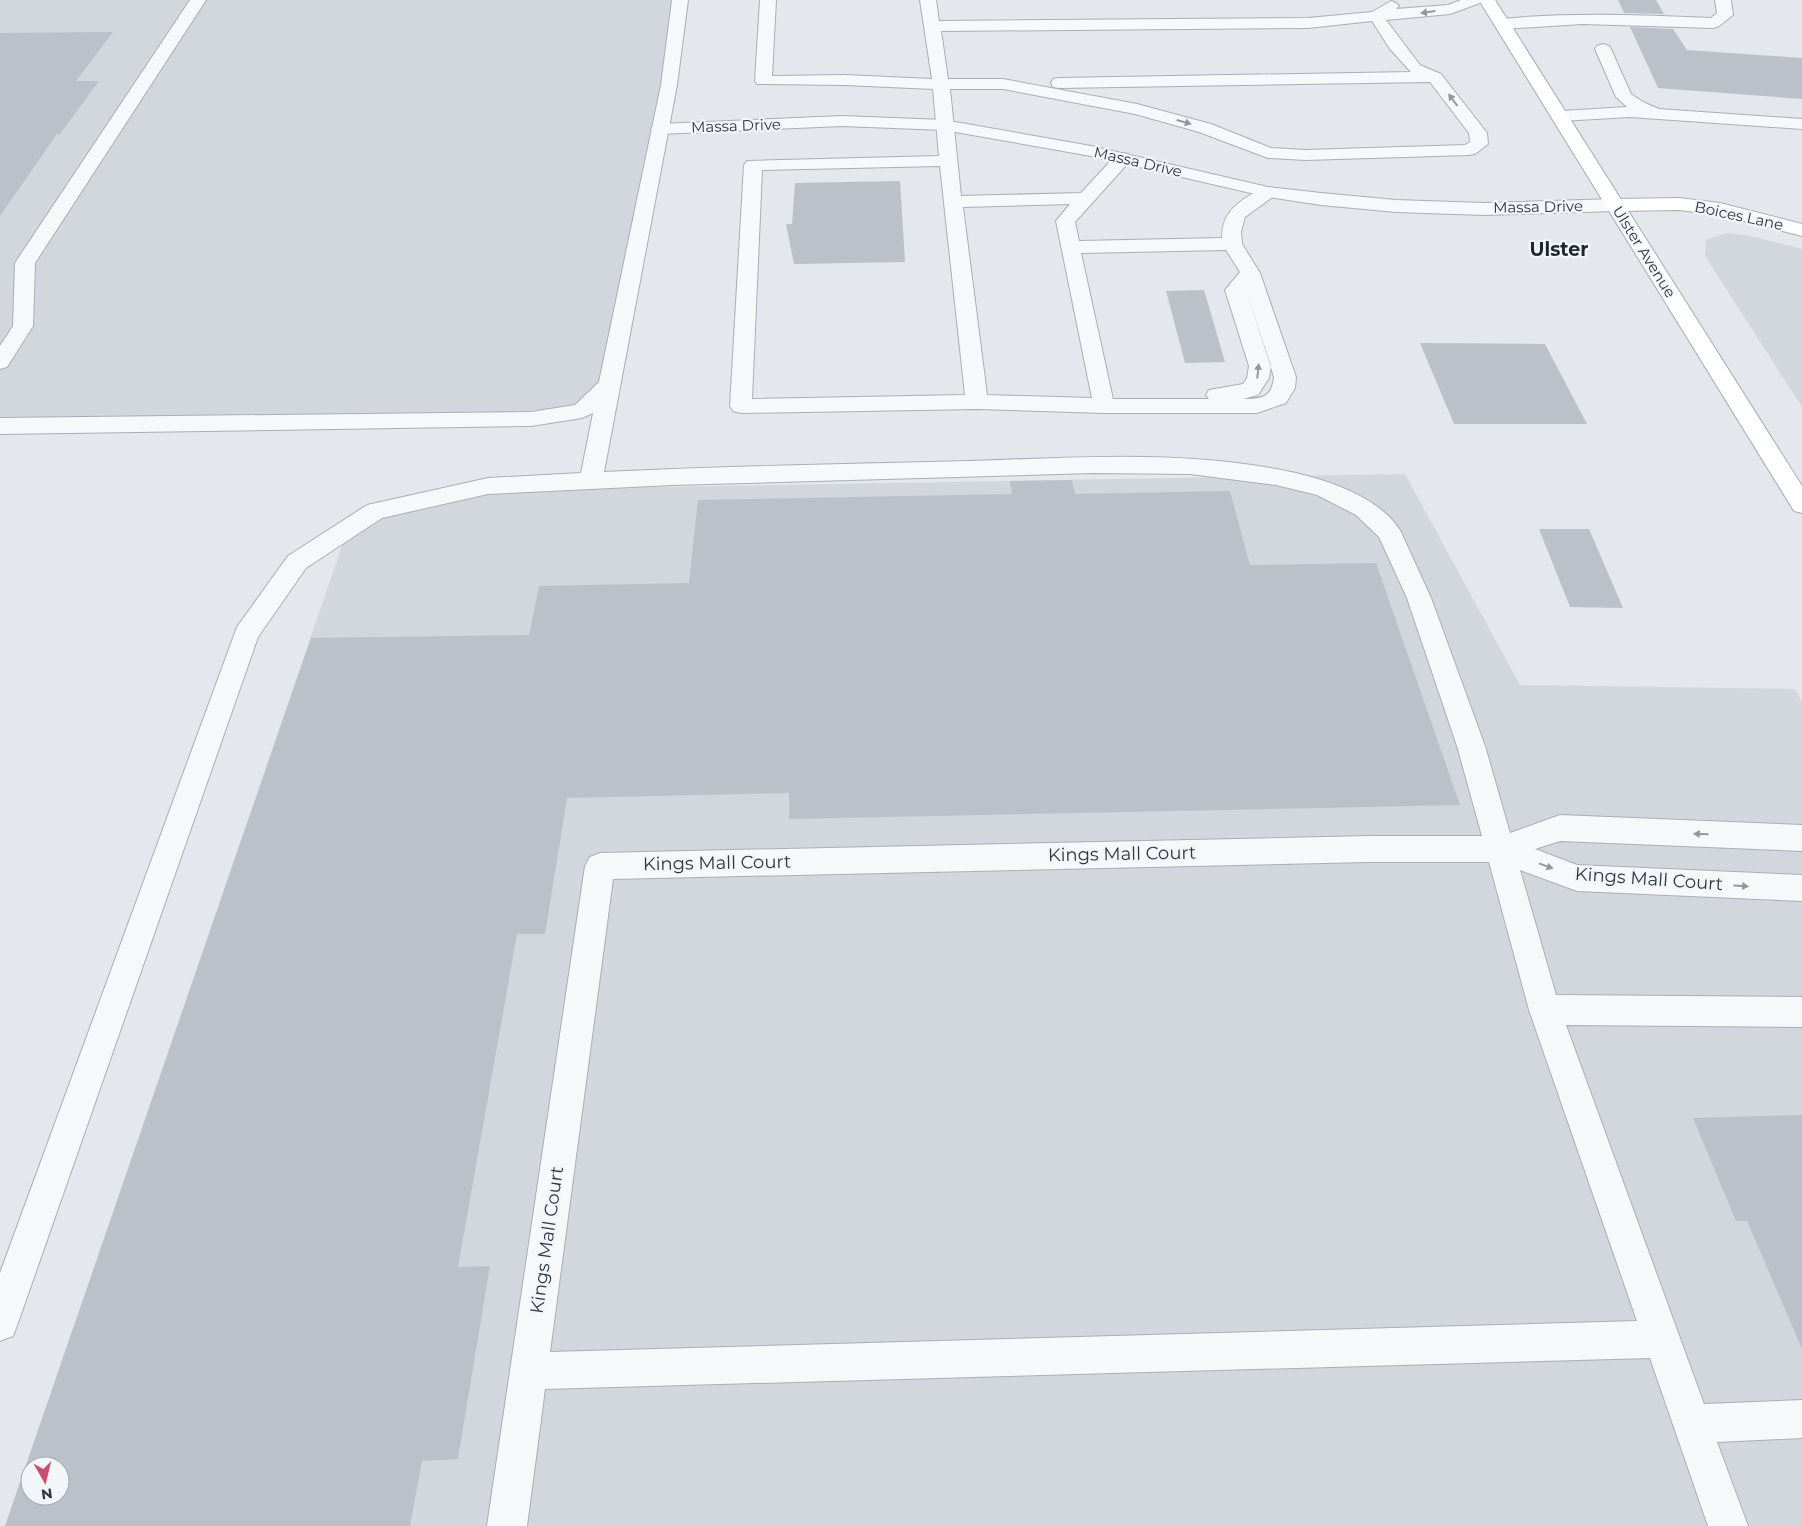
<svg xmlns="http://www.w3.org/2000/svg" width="1802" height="1526" viewBox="0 0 1802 1526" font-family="Montserrat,sans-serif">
  <rect width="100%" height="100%" fill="#e4e7eb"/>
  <g fill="#d2d7dd" fill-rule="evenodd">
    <path d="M0,0h680l-71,385 -27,26 -582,15z"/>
    <path d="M1726,233l20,2 56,14v158l-97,-151 1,-16z"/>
    <path d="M1405,474l115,211 275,4 7,13v824h-1797l348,-1012 79,-23zM30,1466h30v30h-30z"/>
  </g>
  <g fill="#bbc1c8" fill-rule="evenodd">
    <path d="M1618,0h38l8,14 -40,-1z"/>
    <path d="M1630,27l43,2 14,21 115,8v41l-144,-11z"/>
    <path d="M113,32l-37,49h23l-39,53h-3l-57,82v-183z"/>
    <path d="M900,181l5,81 -111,2 -8,-40h6l3,-41z"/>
    <path d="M1204,290l21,72 -40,1 -19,-72z"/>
    <path d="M1420,343l125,1 42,80h-133z"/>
    <path d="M1072,480l3,14 155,-3 20,74 126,-2 84,242 -671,14v-26l-222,5 -22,136h-28l-59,333 32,-1 -32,193 -36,2 -12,65h-405l306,-888 218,-3 10,-49 150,-3 9,-83 314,-6 -2,-13zM30,1466h30v30h-30z"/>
    <path d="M1539,529h50l34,79 -53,-1z"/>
    <path d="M1802,1115v234l-55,-128h-11l-43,-103z"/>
  </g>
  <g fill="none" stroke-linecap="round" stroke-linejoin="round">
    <g stroke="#a9afb5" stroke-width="2">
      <g id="lane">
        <path d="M190,0h16l-171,263 -2,63 -26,41 -7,2v-23l13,-20 2,-63z"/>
        <path d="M672,0h16l-11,85 -73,387c122,-6 243,-8 365,-11 102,-3 206,-11 307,8 40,7 103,25 125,63l30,66 54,148 25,87 50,-18 242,10v26l-242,-10 -25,8 42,16 225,10v26l-225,-10 -57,-21 36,125 246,2v30l-236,-2 138,379 98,-4v38l-85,4 31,84h-40l-58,-168 -1105,31 -18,137h-40l98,-660 5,-9 10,-4 769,-17h113l-25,-90 -50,-148 -28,-61 -23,-22 -39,-20 -41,-10 -86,-11 -97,-1 -420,12 -185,9 -106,24 -76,50 -48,69 -240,686 -5,13 -13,5v-68l237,-646 51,-71 79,-51 121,-27 93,-5 12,-60 -11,5 -51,8 -531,8v-16l531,-6 44,-7 24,-23 62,-297zM1369,862h120l40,148 108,311 -1087,31 63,-473z"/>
        <path d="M760,0h16l-4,76 73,-1 87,4 -12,-79h16l3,21 369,-3 64,-6 19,-11 5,2 3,3 -3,3 52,-4 13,-5h22l-3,3 -30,11 -64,6 34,45 21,9 46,59 1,11 -13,10 -6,1 -163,5 -38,-2 -69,-26 -64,-18 -132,-25h-53l11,107 120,-3 36,-39 6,-1 6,1 3,4 -3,4 -54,60 4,19 143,-3c0,-22 11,-33 30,-44 8,-5 13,-8 22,-6l3,4 -3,4 -29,21 -4,15 1,12 18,29 36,104 -1,11 -9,15 -29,10h-153l-127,-4 -236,4 -8,-2 -3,-5 14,-241 3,-4 192,-5 -6,-67 -88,-4 -88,-1 -2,-3zM1372,21l18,28 21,23 -352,6 -6,1 -2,4 2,4 6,1 371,-6 39,51 1,9 -5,3 -159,5 -35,-2 -60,-24 -74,-20 -134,-25h-55l-7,-48 367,-3zM940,166l25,229 -213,4 10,-229zM1070,204l-14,17 36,177 -105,-3 -24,-188zM1226,250l14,22 -15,18 24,76 -2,12 -4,6 -34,6 -3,5 3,4h-96l-32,-146zM1246,290l28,87c-2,21 -13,22 -31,22l15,-4 11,-17 2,-12z"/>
        <path d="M1715,0h16l2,15 -14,11 -5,2 -132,-4 -80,5 -6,-2 -2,-3 2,-3 6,-2c70,-7 139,-4 209,-1l6,-5z"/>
        <path d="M1603,44l6,2 2,3 20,45 12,8 16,7 143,10v10l-172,-12 -69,4 -6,-1 -3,-4 3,-4 6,-1 66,-4 -11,-10 -21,-48 2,-3z"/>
      </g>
    </g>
    <g stroke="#a9afb5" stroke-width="2">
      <path id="street" d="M842,116l102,4 147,26 177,41 53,6 75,7 88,3 131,-4 7,2 2,4 -2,4 -7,2 -131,4 -88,-3 -75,-7 -53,-8 -177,-41 -147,-26 -102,-4 -182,8 -6,-1 -3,-4 3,-4 6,-1z"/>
    </g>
    <g stroke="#a9afb5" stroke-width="2">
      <path id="secondary" d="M1679,198l41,5 82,21v12l-82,-21 -41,-5 -64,1 -7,-2 -2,-4 2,-4 7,-2z"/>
    </g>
    <g stroke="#a3adb6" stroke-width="2">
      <path id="primary" d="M1479,0h16l307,486v27l-8,-2z"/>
    </g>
    <use href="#lane" fill="#f6f8f9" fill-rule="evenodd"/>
    <use href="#street" fill="#f6f8f9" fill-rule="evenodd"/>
    <use href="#secondary" fill="#fff" fill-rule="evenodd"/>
    <use href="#primary" fill="#fff" fill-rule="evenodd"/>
  </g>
  <defs><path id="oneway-solid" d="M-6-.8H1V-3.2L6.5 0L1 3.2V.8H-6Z" transform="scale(1.25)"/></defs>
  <g fill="#91989e">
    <use href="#oneway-solid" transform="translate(1428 12) rotate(172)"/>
    <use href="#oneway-solid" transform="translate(1453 100) rotate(-127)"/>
    <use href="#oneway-solid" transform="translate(1184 122) rotate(16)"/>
    <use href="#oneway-solid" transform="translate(1258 371) rotate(-84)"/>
    <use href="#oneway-solid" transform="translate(1701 834) rotate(-178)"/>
    <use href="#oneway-solid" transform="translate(1546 866) rotate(20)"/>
    <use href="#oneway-solid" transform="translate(1741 886) rotate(3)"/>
  </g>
  <g text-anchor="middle" stroke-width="4.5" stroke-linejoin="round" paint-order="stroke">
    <g font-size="15" fill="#2c3743" stroke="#f3f6f8">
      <text transform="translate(736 126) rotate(-2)" y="5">Massa Drive</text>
      <text transform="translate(1138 162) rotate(13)" y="5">Massa Drive</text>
      <text transform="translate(1538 207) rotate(-1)" y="5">Massa Drive</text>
      <text transform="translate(1739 216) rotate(12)" y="5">Boices Lane</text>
      <text transform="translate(1644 252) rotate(58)" y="5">Ulster Avenue</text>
    </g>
    <g font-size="18" fill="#2c3743" stroke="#f3f6f8">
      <text transform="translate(1122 854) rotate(-1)" y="6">Kings Mall Court</text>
      <text transform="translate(717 863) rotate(-1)" y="6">Kings Mall Court</text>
      <text transform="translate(1649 879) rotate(4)" y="6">Kings Mall Court</text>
      <text transform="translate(547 1240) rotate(-82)" y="6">Kings Mall Court</text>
    </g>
    <g font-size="19" font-weight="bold" fill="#1e2834" stroke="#f3f6f8">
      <text x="1559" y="256">Ulster</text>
    </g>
  </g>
  <g transform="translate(45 1481) rotate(172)"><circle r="24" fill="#f3f6f8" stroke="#a3aab0"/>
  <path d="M0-4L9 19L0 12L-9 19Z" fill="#ca4e71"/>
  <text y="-8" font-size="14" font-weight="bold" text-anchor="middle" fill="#2c3743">N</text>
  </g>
</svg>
